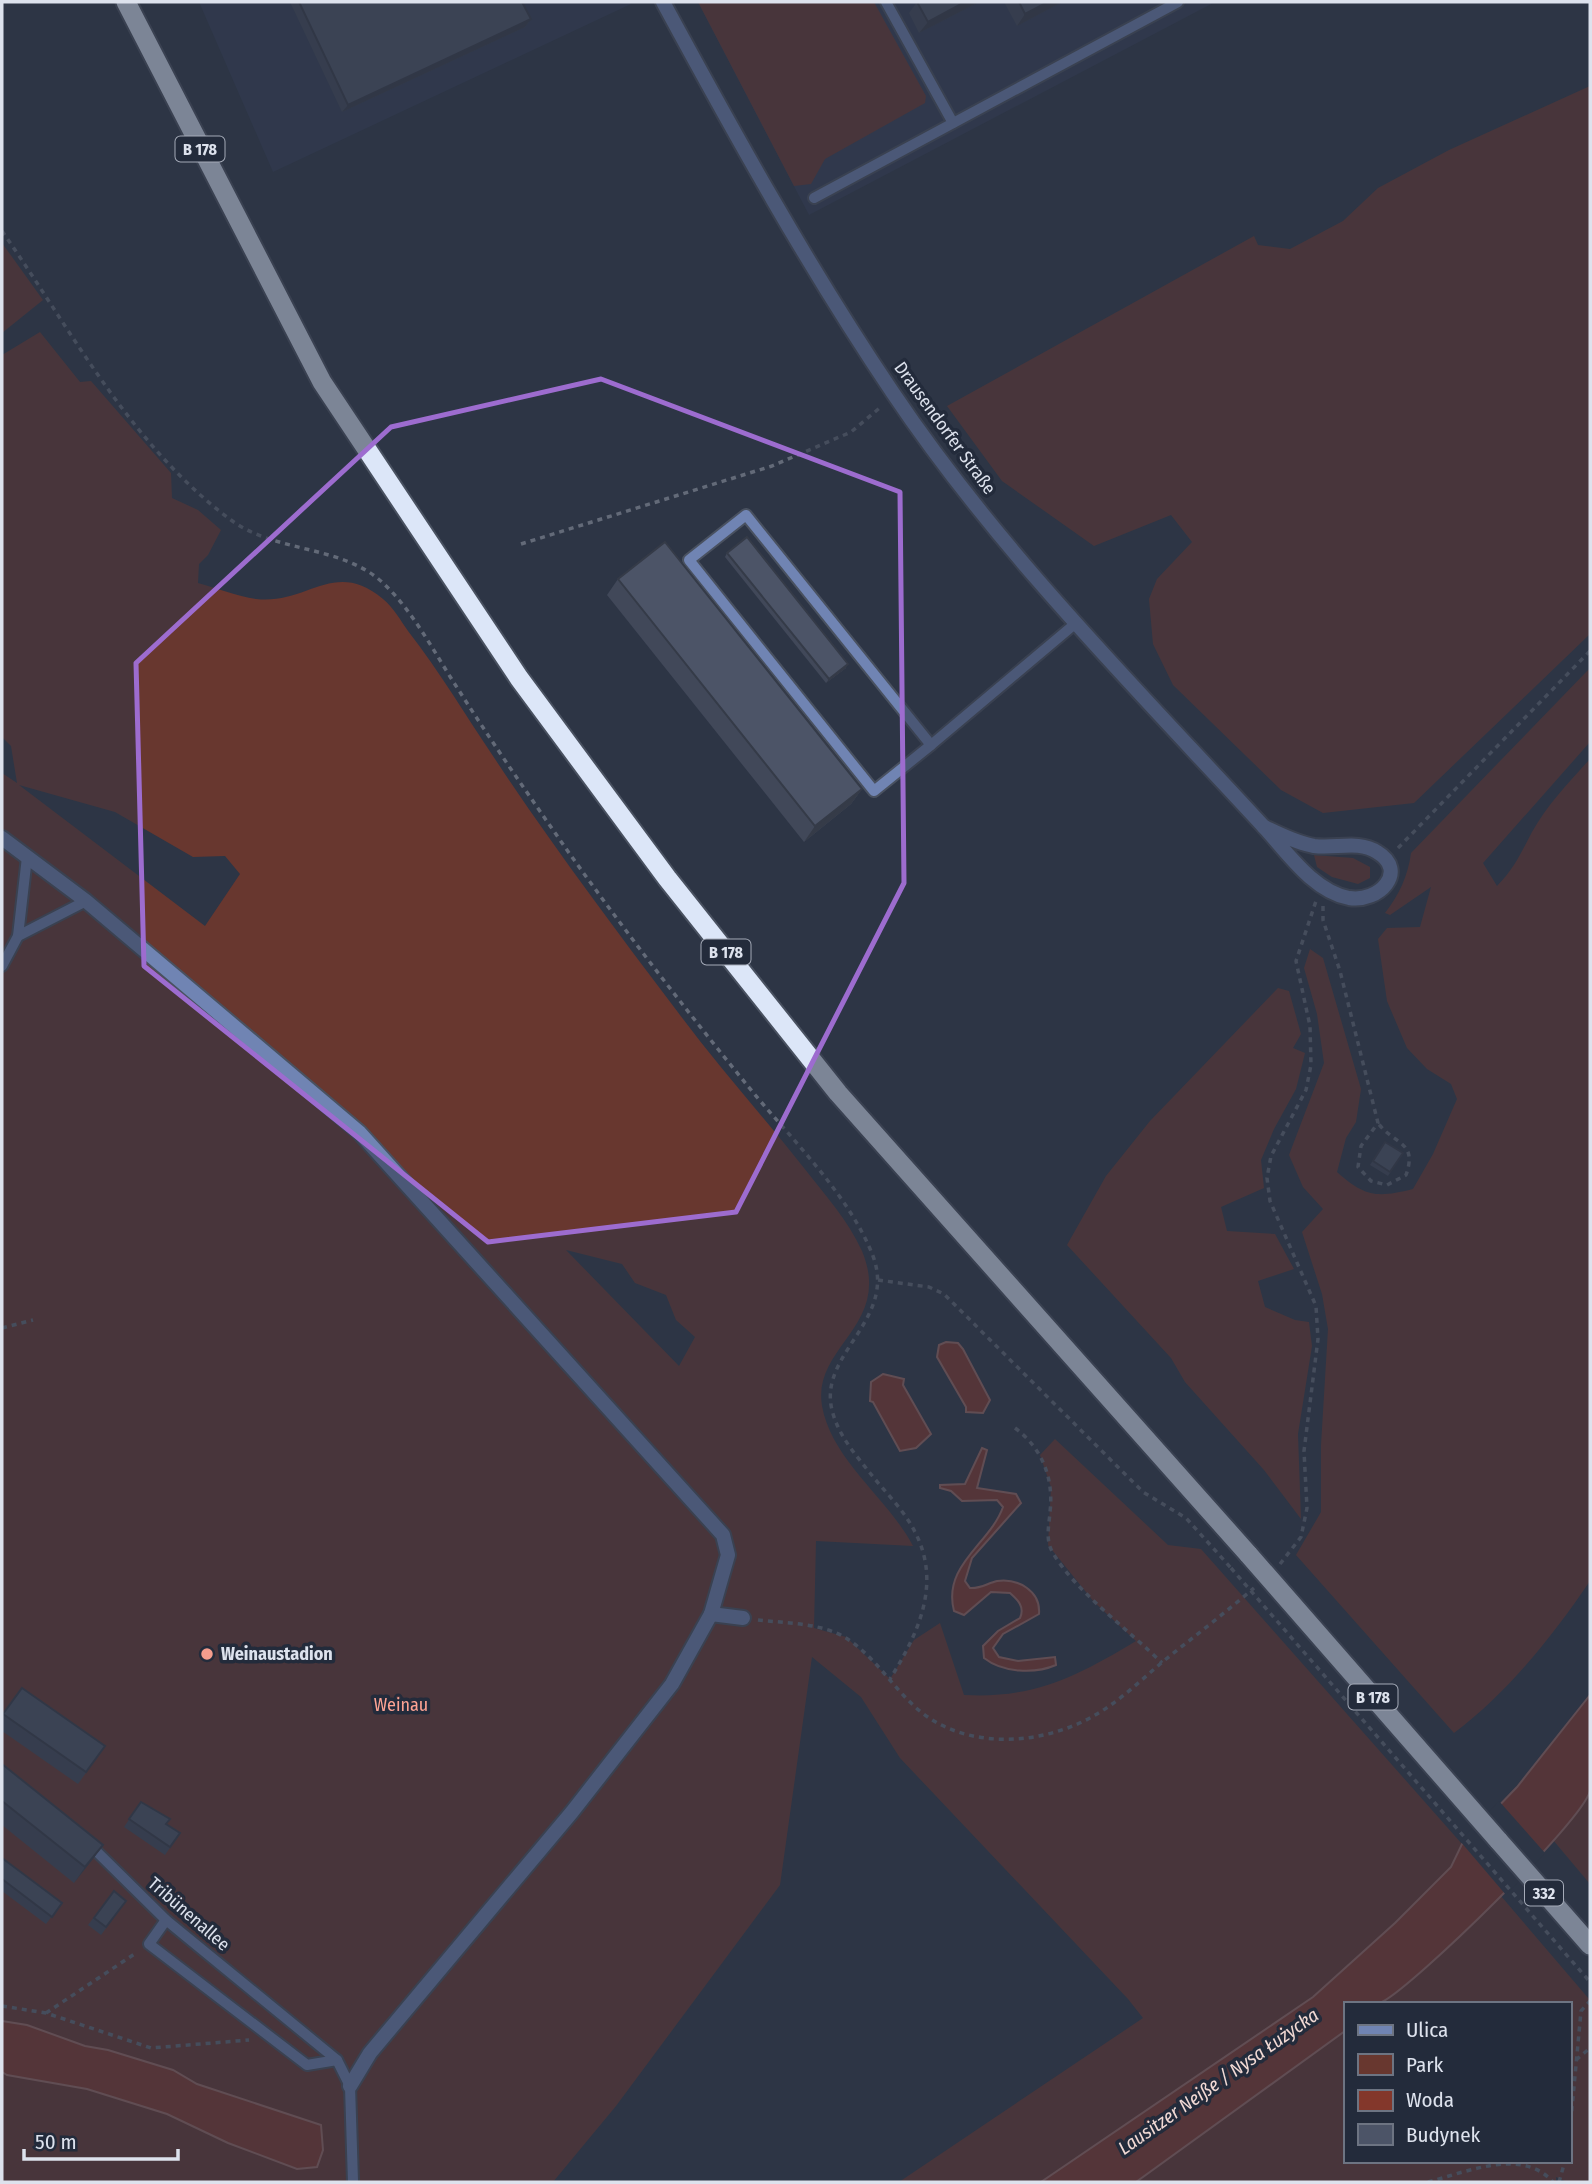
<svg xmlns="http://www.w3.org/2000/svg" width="1592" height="2184" viewBox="0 0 1592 2184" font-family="'Fira Sans Condensed',sans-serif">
  <rect width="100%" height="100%" fill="#2d3545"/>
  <g fill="#333d54">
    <path d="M199,2h430l2,2 -358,168z"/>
    <path d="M698,2h517l-406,213z"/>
  </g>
  <g fill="#68372f" fill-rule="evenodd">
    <path d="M698,2h176l52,94 -1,7 -100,56 -14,25 -17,2z"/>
    <path d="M1590,86v548l-176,169 -91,10 -42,-23 -108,-105 -20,-41 -4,-45 8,-20 35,-37 -21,-27 -77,31 -92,-65 -55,-75 307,-170 4,9 32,4 53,-28 35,-33 71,-38z"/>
    <path d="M2,243l41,57 -41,33z"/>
    <path d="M40,332l40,50 11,-1 80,92 1,25 26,12 23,20 -13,25 -9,9 -1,19c18,5 39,13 58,16 52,6 78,-41 127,0 10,8 18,22 25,32 32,41 58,85 87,128 57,86 120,170 182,252 40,54 85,104 127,157 21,27 44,52 58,83 31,75 -50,95 -40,155 10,55 66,92 91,140l-97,-5 -2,87 32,9 44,42 24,-39 26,-17 24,72c70,4 114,-19 172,-54l-42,-39 -46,-57 3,-58 -11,-32 15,-16 113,106 33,4 261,295 -11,23 -56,56 -82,74 -272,185h-142l244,-164 -15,-19 -228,-241 -39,-61 -49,-40 -32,228 -164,221 -63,76h-551v-1409l15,10 -6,-37 -9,-9v-382zM19,785l96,27 78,45 32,-1 15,18 -35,52zM566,1250l56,14 13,19 31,12 10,25 19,17 -16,29z"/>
    <path d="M1590,668v74l-107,121 14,23c17,-17 24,-33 35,-54 16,-28 37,-50 58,-73v822c-38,56 -82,111 -136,152l-158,-178 25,-43v-67l7,-116 -6,-35 -20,-62 21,-23 -20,-22 -14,-32 35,-92 -7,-49 -13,-46 6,-19 13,9 38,131 -5,33 -10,16 -9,34c28,25 40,26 76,17l20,-35 24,-55 -6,-15 -24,-15 -20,-21 -20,-47 -9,-62 9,-11 33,-1 11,-40 -41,28 -5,-2c14,-18 23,-37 26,-60z"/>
    <path d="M1314,855l39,3 17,9v11l-12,6 -26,-7 -15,-10z"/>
    <path d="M1278,988l11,3 12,43 -8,14 12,5 -9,36 -22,40 -13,31 3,28 -43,19 6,24 48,3 19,35 -36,12 7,26 30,13 14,2 3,24 -14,88 3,85 -37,-49 -79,-88 -14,-24 -104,-113 39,-69 44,-55z"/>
    <path d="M1590,1792v92l-37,-44z"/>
    <path d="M1501,1896l88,103 1,183h-23l-11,-5v5h-420l209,-151v130h224v-157h-189l40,-31z"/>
  </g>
  <g fill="#83372b" stroke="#9e6a65" stroke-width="2">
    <path d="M946,1342l12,1 5,6 27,51 -7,13 -17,-1v-5l-29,-50 2,-12z"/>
    <path d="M883,1374l21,5 -1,6 28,49 -15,14 -16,3 -27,-49 -3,-1 1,-19z"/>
    <path d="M982,1448l5,2 -10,38 39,6 5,9 -49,55 -7,23 5,7c10,1 18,-5 27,-7 21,-3 44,10 42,33l-36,20 -10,14 6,9 19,4 37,-4 1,8c-21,9 -53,8 -72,-7l-1,-12 15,-15 22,-13c5,-11 -2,-18 -10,-25l-19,-1 -27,23 -10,-4c-12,-46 36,-67 49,-104l-6,-7 -35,1 -11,-10 -11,-3v-3l25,-1z"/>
    <path d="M1590,1695c0,21 2,78 0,96 -8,31 -175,194 -208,211 -9,5 -26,2 -37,2v27l-209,151h-95l272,-185 82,-74 56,-56 11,-23 55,-57z"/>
    <path d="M2,2021l25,4 58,21 23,4 65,20 24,14 124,41 2,25 -6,17 -20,2 -69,-26 -61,-29 -80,-25 -80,-14 -5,-3z"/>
  </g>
  <path fill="#2d3545" d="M1499,1801l46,52 -39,42 -46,-54z"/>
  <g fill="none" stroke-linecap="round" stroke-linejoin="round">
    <g stroke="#495160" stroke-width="14">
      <g id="service">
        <path d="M886,2l67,121"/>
        <path d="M814,198l364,-196"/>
        <path d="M746,515l185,230 -57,46 -185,-231z"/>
        <path d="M931,745l145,-122"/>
        <path d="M18,936l68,-35"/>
        <path d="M2,966l16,-30 9,-79"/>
        <path d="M89,1844l77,76 171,140 13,26 3,96"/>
        <path d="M166,1920l-17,24 158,121 30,-5"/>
      </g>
    </g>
    <g stroke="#495160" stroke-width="18">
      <g id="pedestrian">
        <path d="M2,838l84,63 273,231 364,403 5,20 -17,59 -39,70 -100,128 -202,241 -20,33"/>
        <path d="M711,1614l32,4"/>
      </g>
    </g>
    <g stroke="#495160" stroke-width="18">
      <g id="minor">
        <path d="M663,2c72,133 145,265 230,391 106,158 243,295 371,434"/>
        <path d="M1264,827c16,7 32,16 50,19 21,3 45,-6 63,6 32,19 2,51 -28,46 -36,-7 -62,-46 -85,-71z"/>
      </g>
    </g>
    <g stroke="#495160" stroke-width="23">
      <g id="trunk">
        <path d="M126,2l196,380 197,296 148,200 171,215 411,462"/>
        <path d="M1498,1840l92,105"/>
      </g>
    </g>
    <g stroke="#636a78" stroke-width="3.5" stroke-dasharray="5 5" stroke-linecap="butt">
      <path d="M2,231c70,100 129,215 229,289 44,33 112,25 152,63 31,29 52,71 75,106 35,55 72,108 109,161 57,80 118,159 180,235 42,52 102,109 126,171 24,65 -55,97 -41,154 6,25 23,44 38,63 15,19 34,37 45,59 27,52 3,102 -25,147"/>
      <path d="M521,544l251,-78 79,-34 31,-26"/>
      <path d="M1398,848l192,-197"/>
      <path d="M1323,906v14l17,51 38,152 -17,23 -3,21 13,14 16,4 19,-10c12,-34 -12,-30 -28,-52"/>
      <path d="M878,1280l51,7 15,7 199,198 43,26 45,50"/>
      <path d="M2,1328l31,-8"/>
      <path d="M1015,1428c27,20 39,50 35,84 -1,14 -5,28 3,41 22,38 77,78 109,110"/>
      <path d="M1280,1564l21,-27 6,-29 -3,-57 14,-112 -2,-33 -46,-105 -3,-23 4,-22 35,-66 5,-25 -1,-39 -14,-65 20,-60"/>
      <path d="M758,1620c27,3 64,3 88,18 30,19 48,52 75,74 49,39 124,33 176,2 27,-16 49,-39 74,-59 28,-22 56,-44 83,-67"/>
      <path d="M2,2006l44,7 105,35 98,-8"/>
      <path d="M46,2013l90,-60"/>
      <path d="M1576,2060l14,-12"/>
      <path d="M1569,2141l12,-130 9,-10"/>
      <path d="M1428,2182c39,-10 94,-35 125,0"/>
      <path d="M1559,2182l6,-21"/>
    </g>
    <use href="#service" stroke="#7084b3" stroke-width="10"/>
    <use href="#pedestrian" stroke="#7084b3" stroke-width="14"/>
    <use href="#minor" stroke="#7084b3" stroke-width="14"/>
    <use href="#trunk" stroke="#dce6f8" stroke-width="19"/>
    <g stroke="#495160" stroke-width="23" stroke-linecap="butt">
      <path id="trunk-bridge" d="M1249,1555l249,285"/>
    </g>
    <path stroke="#636a78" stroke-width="3.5" stroke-dasharray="5 5" stroke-linecap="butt" d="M1231,1568l359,414"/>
    <use href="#trunk-bridge" stroke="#dce6f8" stroke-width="19"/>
  </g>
  <g fill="#414859">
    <path d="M290,2h232l9,17 -6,8 -183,85z"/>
    <path d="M917,2h62l-60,31 -10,-20z"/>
    <path d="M1004,2h58l-45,24z"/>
    <path d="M727,553l119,115 -20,15 -101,-126z"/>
    <path d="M618,579l244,210 -11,15 -47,38 -197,-247z"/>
    <path d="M1385,1142l18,11 -15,23 -18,-11z"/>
    <path d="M22,1688l83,58 -27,38 -76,-53v-15z"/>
    <path d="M2,1764l101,81 -29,38 -72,-58z"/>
    <path d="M141,1802l25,22 14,9 -15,22 -41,-28z"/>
    <path d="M2,1858l60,45 -16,21 -44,-33z"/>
    <path d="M114,1891l12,10 -25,34 -13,-10z"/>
  </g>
  <g fill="#353b48">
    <path d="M965,2h14l-60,31 9,-11z"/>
    <path d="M1048,2h14l-45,24 8,-12z"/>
    <path d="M531,19l-6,8 -183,85 6,-7z"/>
    <path d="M848,664l-2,4 -20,15 3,-4z"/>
    <path d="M862,789l-11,15 -47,38 11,-16z"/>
    <path d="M103,1845l-11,15 -18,23 11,-16z"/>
  </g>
  <g fill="#4c5467" stroke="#353b48" stroke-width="2">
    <path d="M299,2h223l9,17 -183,86z"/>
    <path d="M917,2h48l-37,20z"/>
    <path d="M1019,2h29l-23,12z"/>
    <path d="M747,537l101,127 -19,15 -102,-126z"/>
    <path d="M665,542l197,247 -47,37 -197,-247z"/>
    <path d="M1385,1142l18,11 -13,19 -17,-11z"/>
    <path d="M22,1688l83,58 -19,26 -83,-58z"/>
    <path d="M2,1764l101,81 -18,22 -83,-66z"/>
    <path d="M141,1802l29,17 -4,5 14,9 -10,14 -41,-28z"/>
    <path d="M2,1858l60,45 -10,14 -50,-38z"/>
    <path d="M114,1891l12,10 -20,26 -12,-9z"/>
  </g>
  <path d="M0 0H1592V2184H0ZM601,379l299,113 4,391 -168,329 -248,30 -344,-276 -8,-303 255,-236z" fill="#2d3545" fill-opacity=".55" fill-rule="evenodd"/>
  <path fill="none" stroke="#9d6ccf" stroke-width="5" stroke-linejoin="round" d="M601,379l299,113 4,391 -168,329 -248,30 -344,-276 -8,-303 255,-236z"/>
  <circle fill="#f49d8d" stroke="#232b3b" stroke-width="2.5" cx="207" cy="1654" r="7"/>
  <g text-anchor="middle" stroke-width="7" stroke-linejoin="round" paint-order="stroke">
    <g fill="#232b3b" stroke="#a5abb8" stroke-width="2">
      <rect x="175.5" y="136.5" width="49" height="25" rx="5"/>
      <rect x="701.5" y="939.5" width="49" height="25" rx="5"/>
      <rect x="1348.5" y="1684.5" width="49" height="25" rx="5"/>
      <rect x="1525" y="1880.5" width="38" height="25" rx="5"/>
    </g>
    <g font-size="16" font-weight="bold" fill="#dde2ed">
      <text x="200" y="155">B 178</text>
      <text x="726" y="958">B 178</text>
      <text x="1373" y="1703">B 178</text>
      <text x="1544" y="1899">332</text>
    </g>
    <g font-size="18" fill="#dde2ed" stroke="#232b3b">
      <text transform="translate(945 428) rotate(54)" y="6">Drausendorfer Straße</text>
      <text transform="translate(189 1914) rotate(41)" y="6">Tribünenallee</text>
    </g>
    <g font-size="18" font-weight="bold" fill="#dde2ed" stroke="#232b3b" text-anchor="start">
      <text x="221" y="1660">Weinaustadion</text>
    </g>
    <g font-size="18" fill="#fda393" stroke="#232b3b">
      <text x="401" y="1711">Weinau</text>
    </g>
    <g font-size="19" font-style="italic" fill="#f2dad5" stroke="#232b3b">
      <text transform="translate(1218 2081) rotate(-35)" y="7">Lausitzer Neiße / Nysa Łużycka</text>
    </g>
  </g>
  <rect width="1592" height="2184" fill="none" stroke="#dde2ed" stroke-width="7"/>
  <rect x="1344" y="2002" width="228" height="161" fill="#232b3b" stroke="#6d7482" stroke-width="2"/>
  <rect x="1358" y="2025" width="35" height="10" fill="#7084b3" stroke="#6d7482" stroke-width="2"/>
  <text x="1406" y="2037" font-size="21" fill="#dde2ed">Ulica</text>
  <rect x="1358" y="2054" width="35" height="21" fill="#68372f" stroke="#6d7482" stroke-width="2"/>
  <text x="1406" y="2072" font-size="21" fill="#dde2ed">Park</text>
  <rect x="1358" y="2090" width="35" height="21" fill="#83372b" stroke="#6d7482" stroke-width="2"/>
  <text x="1406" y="2107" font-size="21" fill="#dde2ed">Woda</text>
  <rect x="1358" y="2124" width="35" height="21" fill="#4c5467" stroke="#6d7482" stroke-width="2"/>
  <text x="1406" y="2142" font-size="21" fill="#dde2ed">Budynek</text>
  <path d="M24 2149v10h154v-10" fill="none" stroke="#dde2ed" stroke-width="3.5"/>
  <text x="35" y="2149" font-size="21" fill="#dde2ed" stroke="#232b3b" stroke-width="5" paint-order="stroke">50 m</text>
</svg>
